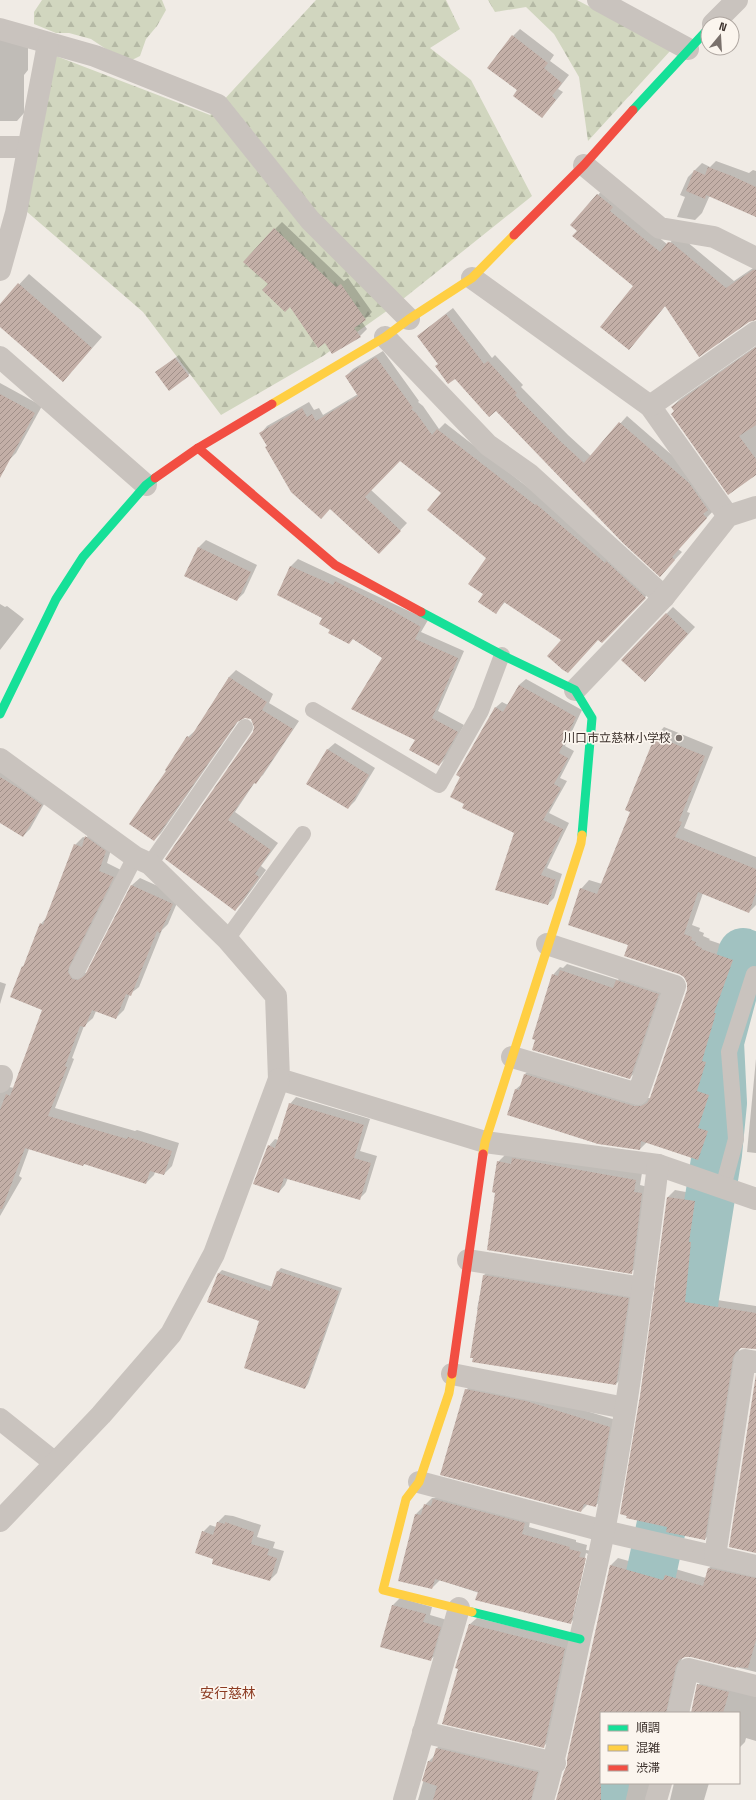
<svg xmlns="http://www.w3.org/2000/svg" width="756" height="1800" viewBox="0 0 756 1800" font-family="'Space Grotesk','Noto Sans JP',sans-serif">
  <defs>
    <pattern id="forest-firs" width="22" height="20" patternUnits="userSpaceOnUse"><rect width="22" height="20" fill="#d1d6bf"/><path d="M5 1l3.5 6h-7zM16 11l3.5 6h-7z" fill="#b4b8a4"/></pattern>
    <pattern id="building-hatch" width="6" height="6" patternUnits="userSpaceOnUse"><rect width="6" height="6" fill="#c3afa7"/><path d="M-1 1l2-2M0 6l6-6M5 7l2-2" fill="none" stroke="#a08f88"/></pattern>
  </defs>
  <rect width="100%" height="100%" fill="#f0ebe5"/>
  <g fill="url(#forest-firs)">
    <path d="M42,0h120l4,10 -9,16 -11,13 -6,17 -8,4 -26,-11 -15,-10 -22,-6h-13l-22,-9v-12z"/>
    <path d="M316,0h130l14,29 -30,19 41,32 61,116 -134,107 -75,53 -102,59 -78,-103 -117,-101 30,-155 154,59z"/>
    <path d="M488,0h89l94,50 -83,91 -9,-64 -25,-43 -28,-27 -31,5z"/>
  </g>
  <g fill="#0003" fill-rule="evenodd">
    <path d="M520,29l34,26 -4,6 19,14 -11,14 5,3 -21,25 -23,-27 -6,-54z"/>
    <path d="M0,37l28,4v29l-4,5v38l-7,8h-17z"/>
    <path d="M716,161l33,12 4,-3 3,1v45l-46,-21 -8,18 -7,7 -18,-3 8,-20 -5,-2 8,-18 14,-14 8,4z"/>
    <path d="M605,187l12,16 51,42 9,-10 3,1 54,45 22,-15v53l-90,-14 -37,44 5,-63 -62,-61z"/>
    <path d="M282,222l62,59 4,-3 24,34 -10,10 5,7 -7,7 -28,17 -6,-11 -57,-58 6,-55z"/>
    <path d="M29,274l73,63 -29,33 -73,-44v-21z"/>
    <path d="M453,308l39,50 3,-3 28,30 -2,2 47,48 23,21 36,-40 69,60 18,34 -36,39 4,3 -15,16 -171,-159 -57,-46 -21,-27z"/>
    <path d="M756,346v128l-81,-63 -3,-4 8,-8z"/>
    <path d="M383,351l36,50 -1,1 5,4 16,23 6,-6 98,76 109,91 -50,52 -3,-4 -36,2 -58,-38 -9,10 -12,-18 4,-37 -46,-65 -42,-32 -29,30 36,33 -28,30 -111,-108 -7,-12 6,-7 42,-24 5,8 5,-2 4,7 35,-21 -12,-18 7,-7z"/>
    <path d="M179,355l13,17 -22,18 -10,-21z"/>
    <path d="M0,383l42,23 -26,47 -7,7 -9,-5z"/>
    <path d="M206,540l51,25 -13,28 -7,7 -52,-25 14,-28z"/>
    <path d="M298,559l130,61 -7,12 43,19 -26,60 26,14 -18,33 -7,7 -23,-25 -33,-82 -30,-19 -21,-10 -9,-11 -45,-23 13,-29z"/>
    <path d="M0,604l5,3 2,-1 17,13 -24,31z"/>
    <path d="M673,607l22,20 -43,47 -30,-14z"/>
    <path d="M236,670l37,24 -4,9 30,18 -36,54 -8,7 -20,30 43,31 -17,23 5,4 -24,33 -7,7 -69,-51 88,-126 1,-10 -4,-5 -10,-1 -80,116 -7,7 14,-69 20,-34 8,-7 33,-53z"/>
    <path d="M526,679l56,31 -17,36 9,5 -14,27 7,3 -18,32 20,10 -22,45 15,6 -8,24 -6,6 -33,-72 -20,-124 7,-6 6,3 11,-20z"/>
    <path d="M664,727l49,20 -26,65 3,1 -6,15 72,29v48l-7,7 -46,-19 -11,32 8,3 -1,3 5,2 -1,3 7,3 -1,1 32,11 -19,53h3l-15,48 5,1 -10,29 12,4 -11,33 10,3 -9,28 -9,9 -51,-17 -7,7 -132,-35 8,-25 6,-5 3,-10 9,-9 110,33h7l37,-108v-7l-3,-6 -56,-32 -48,-56 8,-9 13,4 29,-72 -5,-2 30,-74z"/>
    <path d="M335,743l40,25 -20,33 -7,7 -21,-58z"/>
    <path d="M0,766l48,31 -18,32 -7,7 -23,-14z"/>
    <path d="M94,829l19,14 -6,20 14,7 -41,102 7,1 1,-1 44,-87 8,-7 40,18 -12,28 -6,6 -23,57 -9,7 -6,16 -8,8 -20,-7 -3,7 -9,8 -12,32 2,1 -19,49 80,23 2,-1 42,13 -7,23 -8,8 -9,-2 -1,3 -8,8 -62,-20 -55,-14 -10,27 3,2 -22,38v-133l4,3 10,2 29,-79 -20,-42 2,-3 16,-40 6,-7 28,-72 8,-8 3,1z"/>
    <path d="M567,964l51,16 6,-7 41,14 -28,83 -7,8 -94,-39 17,-64 7,-8 3,1z"/>
    <path d="M0,982l6,2 -6,20z"/>
    <path d="M756,1059v94l-9,-1z"/>
    <path d="M296,1097l74,22 -10,32 17,5 -11,36 -7,7 -71,-21 -3,7 -6,7 -10,-46 6,-7 3,1 12,-36z"/>
    <path d="M505,1155l137,18 -2,12 8,2 -10,79 -7,6 -135,-80 2,-30z"/>
    <path d="M675,1190l27,5 -7,40h3l-7,61 65,10v42l-15,-1 -2,3 -27,182 -7,7 -37,-12 -27,-131 27,-199z"/>
    <path d="M281,1268l61,20 -34,96 -3,4 -44,-68 -53,-18 11,-29 3,-3 51,17 5,-16z"/>
    <path d="M491,1268l144,23 -12,86 -7,7 -139,-75 7,-34z"/>
    <path d="M473,1383l61,12 82,25 -13,79 -8,7 -7,-2 -7,7 -115,-121z"/>
    <path d="M441,1492l90,24 -2,11 47,13v2l11,3 -1,5 6,1 -15,65 -7,7 -130,-43 -8,8 -33,-8 17,-66 16,-16h3zM586,1553l2,1 -15,62h-2z"/>
    <path d="M225,1515l8,1 28,9 -4,12 18,5 -2,6 11,3 -7,22 -7,7 -56,-22 -11,-26 7,-7 6,2 2,-5z"/>
    <path d="M618,1558l50,14 4,-4 34,10 3,-10 7,-7 40,9v102l-65,-16h-6l-3,2 -10,45 3,10h-74v70h52v17h-96l11,-34 43,-201z"/>
    <path d="M400,1598l32,9 -2,8 17,5 -9,33 -8,7 -38,-54z"/>
    <path d="M477,1618l95,23 -21,98 -7,7 -85,-77 10,-44z"/>
    <path d="M705,1678l51,12v51l-10,-3 -1,4 -6,6v-35h-47l6,-28z"/>
    <path d="M444,1741l100,24 -4,35h-122l11,-39 5,-5 3,-8z"/>
    <path d="M674,1783h35l-5,17h-34z"/>
  </g>
  <g fill="none" stroke-linecap="round" stroke-linejoin="round">
    <g stroke="#a1c2c1" stroke-width="50">
      <path d="M686,1371l8,-74 23,-143 5,-51 -3,-61 24,-89 13,5"/>
      <path d="M622,1713l11,-44 16,-86 27,-124"/>
      <path d="M600,1800l4,-17"/>
    </g>
  </g>
  <g fill="url(#building-hatch)">
    <path d="M512,35l36,28 -4,5 18,15 -10,13 4,4 -14,18 -29,-22 4,-6 -30,-22z"/>
    <path d="M708,167l24,9 24,11v30l-50,-22 -1,4 -19,-8 8,-21 11,5z"/>
    <path d="M597,194l16,13 -3,4 50,41 8,-10 4,1 54,45 27,-18h3v50l-7,2 -50,35 -34,-51 -36,44 -29,-23 33,-41 -61,-50 5,-5 -7,-6z"/>
    <path d="M274,228l62,59 5,-3 25,36 -12,8 7,9 -29,17 -7,-11 -7,5 -28,-41 -5,5 -23,-22 6,-6 -25,-22z"/>
    <path d="M18,283l74,65 -29,34 -63,-55v-23z"/>
    <path d="M446,314l38,50 4,-3 29,32 -2,2 46,47 23,21 35,-41 70,61 19,27 -5,4 4,4 -35,39 3,3 -15,17 -37,-34 -127,-132 -7,6 -34,-38 -7,5 -13,-18 3,-2 -21,-28z"/>
    <path d="M756,347v78l-17,11 17,23v16l-28,20 -57,-81 3,-3 -3,-4z"/>
    <path d="M376,357l37,51 -2,1 5,4 16,22 5,-6 98,76 1,-1 69,59 1,-2 40,37 -44,45 -4,-3 -30,33 -5,-3 -16,-14 14,-16 -57,-38 -8,12 -18,-12 5,-8 -15,-10 18,-26 -59,-48 14,-17 -41,-32 -35,36 36,34 -22,23 -49,-45 -9,10 -30,-27 -26,-45 2,-1 -8,-13 43,-25 5,9 5,-3 4,7 42,-25 -13,-20z"/>
    <path d="M175,358l14,18 -20,15 -14,-19z"/>
    <path d="M0,394l35,19 -35,65z"/>
    <path d="M198,547l53,25 -14,29 -53,-25z"/>
    <path d="M290,566l43,19 2,-4 58,30 28,16 -6,12 43,19 -26,60 26,14 -19,34 -30,-16 6,-10 -64,-31 31,-51 -29,-19 -4,5 -21,-11 2,-3 -11,-6 3,-6 -45,-23z"/>
    <path d="M666,613l22,21 -43,48 -24,-22z"/>
    <path d="M229,677l38,25 -5,8 31,19 -37,55 -2,-1 -26,37 43,30 -16,24 4,3 -24,34 -70,-52 88,-127 1,-5 -3,-8 -6,-1 -8,4 -83,119 -25,-17 37,-53 -1,-1 22,-34 3,2z"/>
    <path d="M519,685l57,32 -17,36 9,5 -14,26 7,4 -18,32 20,9 -22,46 15,5 -8,25 -53,-15 19,-57 -52,-25 2,-4 -14,-7 10,-20 -4,-2 39,-68 8,5z"/>
    <path d="M655,736l50,20 -26,65 3,1 -7,15 81,32v23l-7,21 -51,-21 -14,42 8,3 -1,3 5,2 -1,3 7,3 -1,1 32,11 -19,53h2l-14,48 4,1 -9,29 12,4 -11,33 10,3 -10,29 -57,-19 -1,9 -42,-6 -91,-29 8,-26 4,1 5,-16 110,32h7l6,-3 3,-5 37,-108v-7l-3,-6 -5,-3 -55,-18 4,-11 -60,-20 12,-37 17,6 33,-82 -5,-2z"/>
    <path d="M327,749l42,26 -21,34 -42,-25z"/>
    <path d="M0,777l20,12 22,16 -19,32 -23,-14z"/>
    <path d="M85,836l21,15 -7,20 15,6 -45,90 -1,5 4,7 6,1 7,-5 46,-90 42,19 -13,29 -3,-2 -26,65 -5,-2 -10,25 -24,-9 -7,17 -5,-1 -15,40 2,1 -19,49 79,23 1,-2 44,14 -8,24 -14,-4 -4,13 -62,-20 -1,2 -58,-18 -23,61h-2v-99l6,-16 4,2 32,-86 -32,-13 12,-31 1,1 17,-44 3,2 31,-81 8,3z"/>
    <path d="M560,970l53,18 3,-8 43,14 -29,85 -98,-29 3,-10 -3,-1 20,-65 6,2z"/>
    <path d="M289,1103l75,22 -10,33 17,5 -11,37 -76,-22 -5,15 -26,-9 15,-39 7,3z"/>
    <path d="M512,1158l124,22 -2,12 8,1 -10,81 -145,-24 8,-57 -3,-1 5,-31 14,3z"/>
    <path d="M667,1197l28,4 -6,41h2l-6,60 71,11v36l-15,-1 -5,4 -3,6 -28,182 -39,-8 1,-5 -41,-9 1,-2 -7,-2 20,-118z"/>
    <path d="M277,1271l62,20 -34,98 -61,-21 15,-47 -52,-19 11,-29 52,18z"/>
    <path d="M483,1275l146,23 -13,87 -144,-23 1,-4h-3z"/>
    <path d="M756,1374v179l-27,-6z"/>
    <path d="M465,1389l61,12 84,26 -14,80 -12,-3 -3,8 -141,-37z"/>
    <path d="M433,1499l92,24 -3,11 48,13 -1,2 12,3 -2,5 7,1 -15,66 -96,-24 3,-8 -43,-13 -3,10 -34,-8 17,-67 6,1 3,-11 7,2z"/>
    <path d="M217,1522l8,2v-2l29,10 -3,12 18,5 -2,6 10,3 -7,23 -58,-17 1,-5 -18,-6 7,-22 11,4z"/>
    <path d="M610,1565l53,15 2,-5 38,11 5,-18 48,10v62l-8,28 -12,-1v1l-45,-11h-6l-6,3 -3,6 -10,47h-65v87h-45l8,-28 3,-7v-6z"/>
    <path d="M392,1605l34,9 -3,8 18,5 -10,34 -51,-14z"/>
    <path d="M469,1624l96,24 -21,100 -102,-24 16,-55 -3,-1z"/>
    <path d="M697,1684l32,8 -6,21h-32z"/>
    <path d="M436,1748l102,24 -7,28h-98l4,-14 -15,-5 6,-20 4,1z"/>
  </g>
  <g fill="none" stroke-linecap="round" stroke-linejoin="round">
    <g stroke="#c9c3be" stroke-width="16">
      <path d="M313,710l126,75 42,-74 21,-56"/>
      <path d="M150,864l95,-137"/>
      <path d="M227,939l76,-105"/>
      <path d="M77,971l58,-114"/>
      <path d="M723,1187l13,-48 -7,-87 25,-78 2,1"/>
    </g>
    <g stroke="#c9c3be" stroke-width="22">
      <path d="M598,0l90,49"/>
      <path d="M713,24l24,-24"/>
      <path d="M0,29l95,27 123,49 92,115 99,99"/>
      <path d="M0,147h28"/>
      <path d="M584,165l76,63 54,9 42,21"/>
      <path d="M0,270l16,-57 32,-169"/>
      <path d="M472,278l178,128 78,110"/>
      <path d="M385,337l103,108 41,29 135,123"/>
      <path d="M0,357l146,128"/>
      <path d="M650,406l106,-74"/>
      <path d="M575,690l89,-93 64,-81 28,-9"/>
      <path d="M0,759l135,98 15,7 77,75 49,57 3,83 206,63 173,23 98,34"/>
      <path d="M512,1057l126,37 37,-108 -128,-42"/>
      <path d="M0,1076h2l-2,6"/>
      <path d="M468,1260l175,28"/>
      <path d="M452,1374l173,34"/>
      <path d="M0,1419l55,44"/>
      <path d="M419,1482l185,49 152,35"/>
      <path d="M0,1521l101,-106 70,-81 43,-80 65,-175"/>
      <path d="M715,1556l30,-196 11,2"/>
      <path d="M678,1713l10,-44 68,17"/>
      <path d="M423,1732l132,31"/>
      <path d="M404,1800l55,-192"/>
      <path d="M543,1800c16,-53 25,-107 37,-161 8,-36 17,-72 24,-108 24,-121 39,-244 54,-366"/>
      <path d="M656,1800l5,-17"/>
    </g>
    <g stroke="#16e098" stroke-width="9">
      <path d="M633,110l75,-81"/>
      <path d="M421,612l81,43 73,35 17,28 -10,117"/>
      <path d="M0,714l56,-115 27,-42 63,-72 9,-7"/>
      <path d="M472,1612l108,27"/>
    </g>
    <g stroke="#ffcf43" stroke-width="9">
      <path d="M272,404l113,-67 24,-18 63,-41 42,-43"/>
      <path d="M483,1154l2,-12 96,-299 1,-8"/>
      <path d="M452,1374l-3,19 -30,89 -13,17 -23,91 89,22"/>
    </g>
    <g stroke="#f24e42" stroke-width="9">
      <path d="M514,235l70,-70 49,-55"/>
      <path d="M198,448l137,117 86,47"/>
      <path d="M155,478l43,-30 74,-44"/>
      <path d="M452,1374l31,-220"/>
    </g>
  </g>
  <circle fill="#7a716c" stroke="#fbf5ee" stroke-width="1.5" cx="679" cy="738" r="4"/>
  <g text-anchor="middle" stroke-width="3.5" stroke-linejoin="round" paint-order="stroke">
    <g font-size="12" fill="#3b302b" stroke="#fbf5ee" text-anchor="end">
      <text x="671" y="742">川口市立慈林小学校</text>
    </g>
    <g font-size="14" fill="#8c3b22" stroke="#fbf5ee">
      <text x="228" y="1698">安行慈林</text>
    </g>
  </g>
  <rect x="600" y="1712" width="140" height="72" fill="#fbf5ee" stroke="#aea6a0"/>
  <rect x="608" y="1725" width="20" height="6" fill="#16e098" stroke="#aea6a0"/>
  <text x="636" y="1732" font-size="12" fill="#3b302b">順調</text>
  <rect x="608" y="1745" width="20" height="6" fill="#ffcf43" stroke="#aea6a0"/>
  <text x="636" y="1752" font-size="12" fill="#3b302b">混雑</text>
  <rect x="608" y="1765" width="20" height="6" fill="#f24e42" stroke="#aea6a0"/>
  <text x="636" y="1772" font-size="12" fill="#3b302b">渋滞</text>
  <g transform="translate(720 36) rotate(18)"><circle r="19" fill="#fbf5ee" stroke="#aea6a0"/>
  <path d="M0-3L7 15L0 10L-7 15Z" fill="#7a716c"/>
  <text y="-6" font-size="11" font-weight="bold" text-anchor="middle" fill="#3b302b">N</text>
  </g>
</svg>
